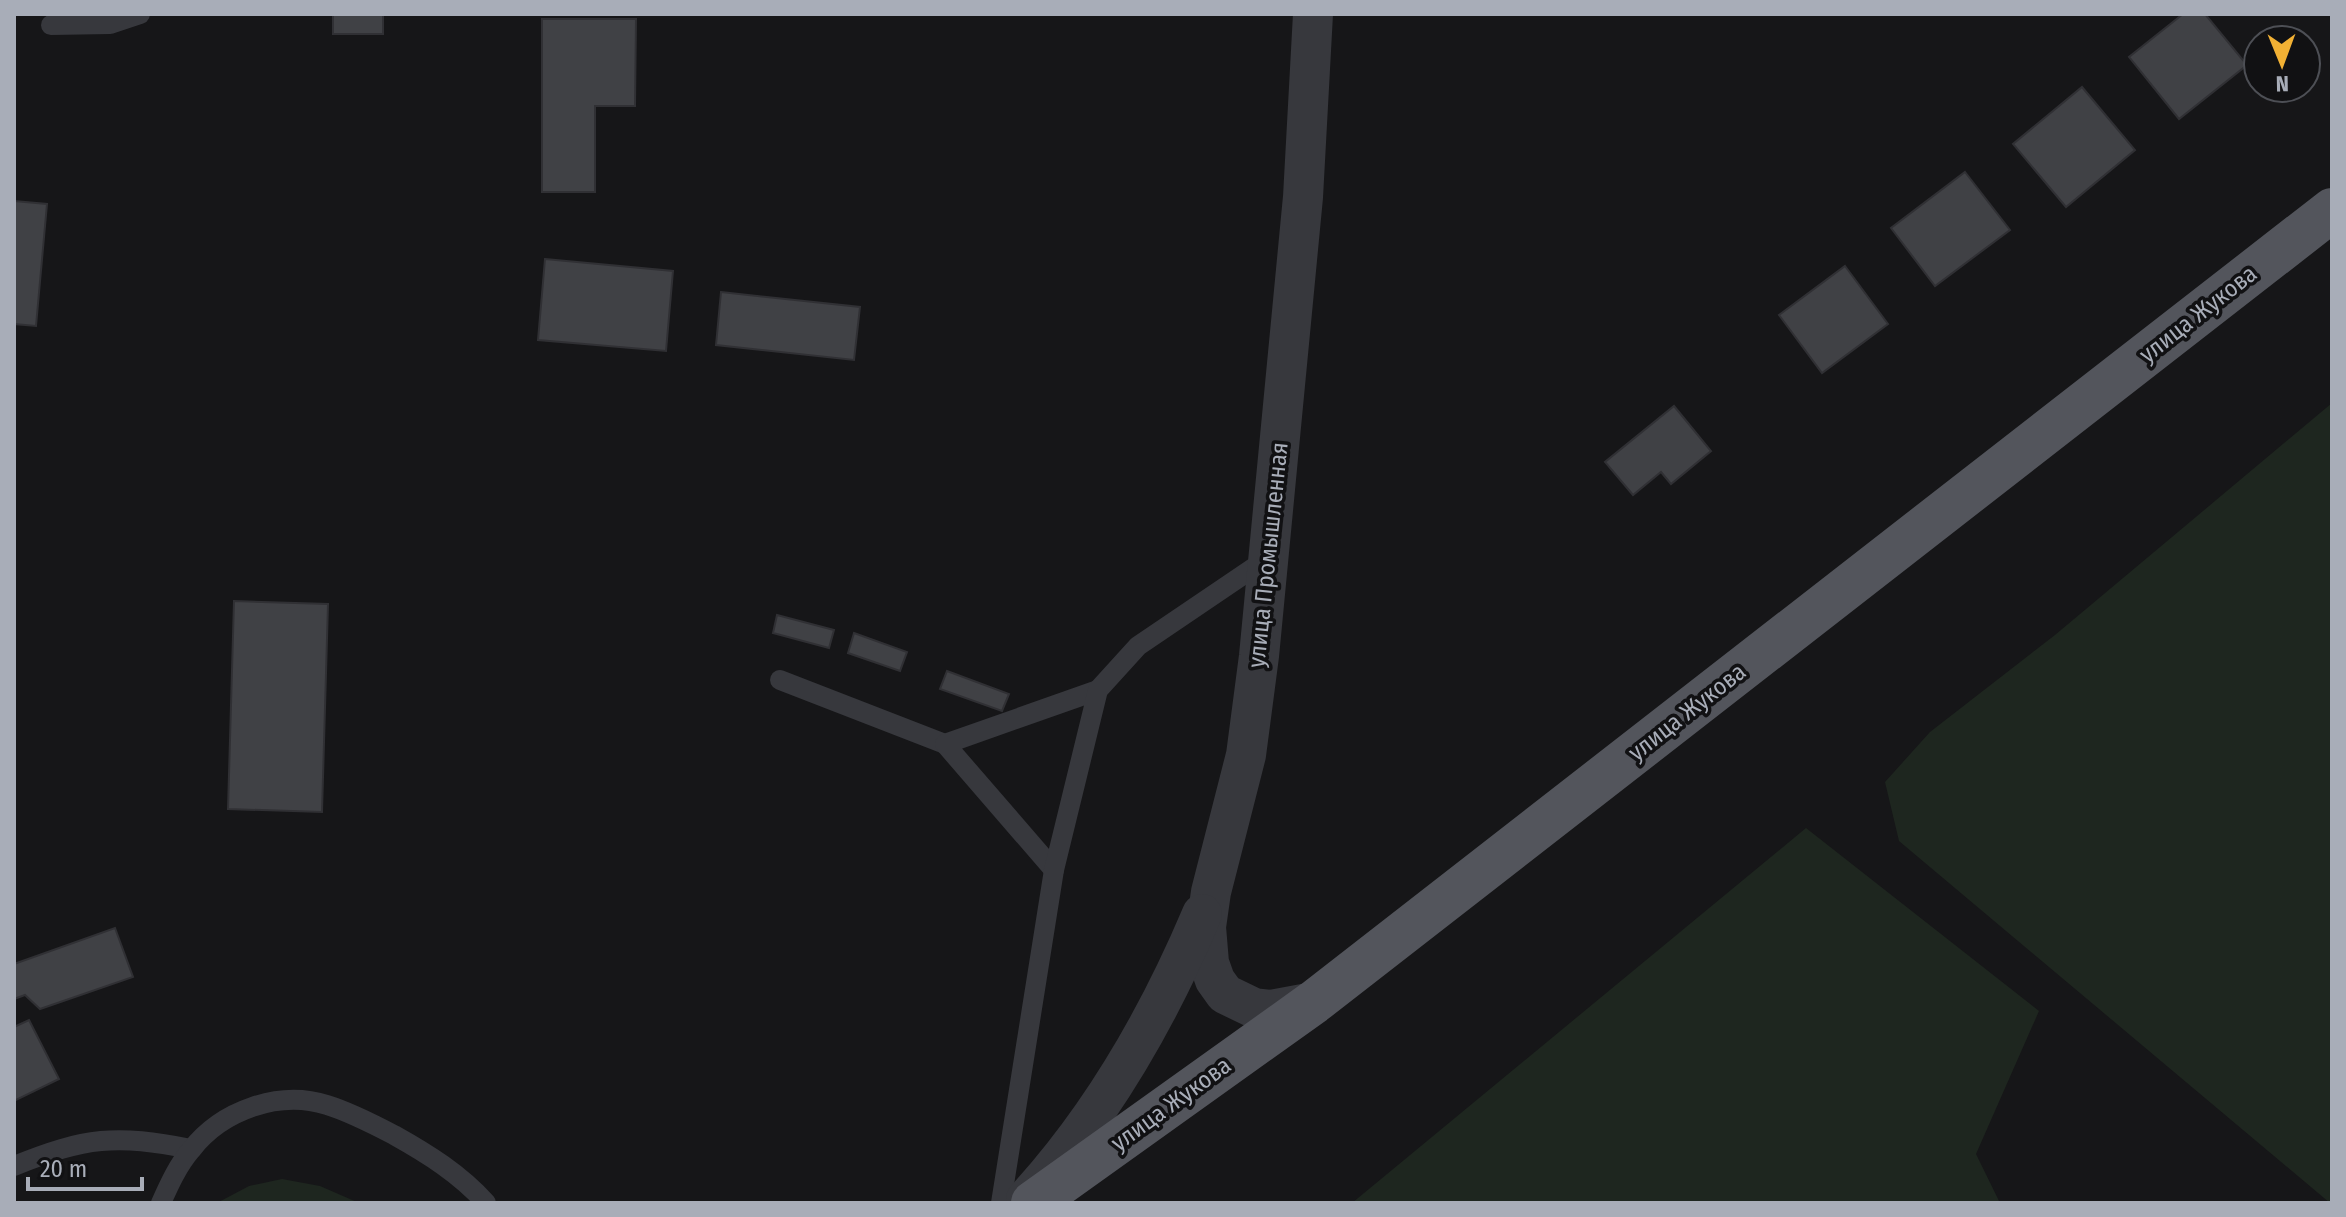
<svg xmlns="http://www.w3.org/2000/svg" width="2346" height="1217" viewBox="0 0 2346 1217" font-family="'Fira Sans Condensed',sans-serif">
  <rect width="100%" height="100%" fill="#161618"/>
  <g fill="#1e261f">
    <path d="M2332,403v800h-2l-431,-362 -14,-59 45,-50 125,-97z"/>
    <path d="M1806,828l233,183 -63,143 24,49h-648z"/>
    <path d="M282,1179l38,7 39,17h-142l32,-17z"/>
  </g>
  <g fill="#404145" stroke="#303034" stroke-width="2">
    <rect x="333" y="14" width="50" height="20"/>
    <path d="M2183,14h22l42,51 -68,54 -50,-62z"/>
    <path d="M542,19h94l-1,87h-40v86h-53z"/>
    <path d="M2082,87l53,63 -69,57 -53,-63z"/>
    <path d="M1965,172l45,58 -75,56 -44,-58z"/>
    <path d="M14,201l33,3 -11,122 -22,-2z"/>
    <path d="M545,259l128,12 -7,80 -128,-11z"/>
    <path d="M1845,266l43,58 -66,49 -43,-58z"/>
    <path d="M721,292l139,15 -6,53 -138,-15z"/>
    <path d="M1674,406l37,45 -40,33 -10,-12 -28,23 -28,-33z"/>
    <path d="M234,601l94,3 -6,208 -94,-3z"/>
    <path d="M777,615l57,15 -5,18 -56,-15z"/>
    <path d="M854,633l53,19 -7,19 -52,-18z"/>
    <path d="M947,671l62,23 -7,17 -62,-22z"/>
    <path d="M115,928l18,49 -93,32 -15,-14 -11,4v-35z"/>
    <path d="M29,1020l30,59 -45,22v-74z"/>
  </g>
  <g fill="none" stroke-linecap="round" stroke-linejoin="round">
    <g stroke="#37383d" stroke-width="20">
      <path d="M51,25l59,-1 30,-10"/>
      <path d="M780,680l165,64"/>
      <path d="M1054,870l-109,-126 153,-54"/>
      <path d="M14,1166c72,-29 101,-32 177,-17"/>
      <path d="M161,1203c8,-18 17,-38 30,-53 31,-40 88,-60 136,-45 23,7 46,19 67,30 34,19 66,39 92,68"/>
      <path d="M1001,1203l53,-333 44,-180 40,-44 130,-88"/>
    </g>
    <g stroke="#37383d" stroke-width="40">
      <path d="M1313,14l-10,183 -44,459 -13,99 -35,137 -5,35 3,36 6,17 10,14 29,14 17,2 43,-8"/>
      <path d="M1026,1199c75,-82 133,-183 176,-285"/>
    </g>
    <path stroke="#53555c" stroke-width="44" d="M1033,1203l281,-201 1018,-792"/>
  </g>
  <g text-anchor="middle" stroke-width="7" stroke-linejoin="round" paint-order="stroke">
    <g font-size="24" fill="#a8adb8" stroke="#111113">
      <text transform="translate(2198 314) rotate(-38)" y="8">улица Жукова</text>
      <text transform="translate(1268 555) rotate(-84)" y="8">улица Промышленная</text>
      <text transform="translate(1687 712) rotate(-38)" y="8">улица Жукова</text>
      <text transform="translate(1171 1104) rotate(-36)" y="8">улица Жукова</text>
    </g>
  </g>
  <rect width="2346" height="1217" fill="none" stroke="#a8adb8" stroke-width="32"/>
  <g transform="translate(2282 64) rotate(179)"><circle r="38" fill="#111113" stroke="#4d4f55" stroke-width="2"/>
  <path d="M0-6L14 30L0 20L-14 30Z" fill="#f2b134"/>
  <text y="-12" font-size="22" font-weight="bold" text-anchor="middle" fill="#a8adb8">N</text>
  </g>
  <path d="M28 1177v12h114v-12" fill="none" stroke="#a8adb8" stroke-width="4"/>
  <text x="40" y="1177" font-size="24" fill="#a8adb8" stroke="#111113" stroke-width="6" paint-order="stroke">20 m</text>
</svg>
